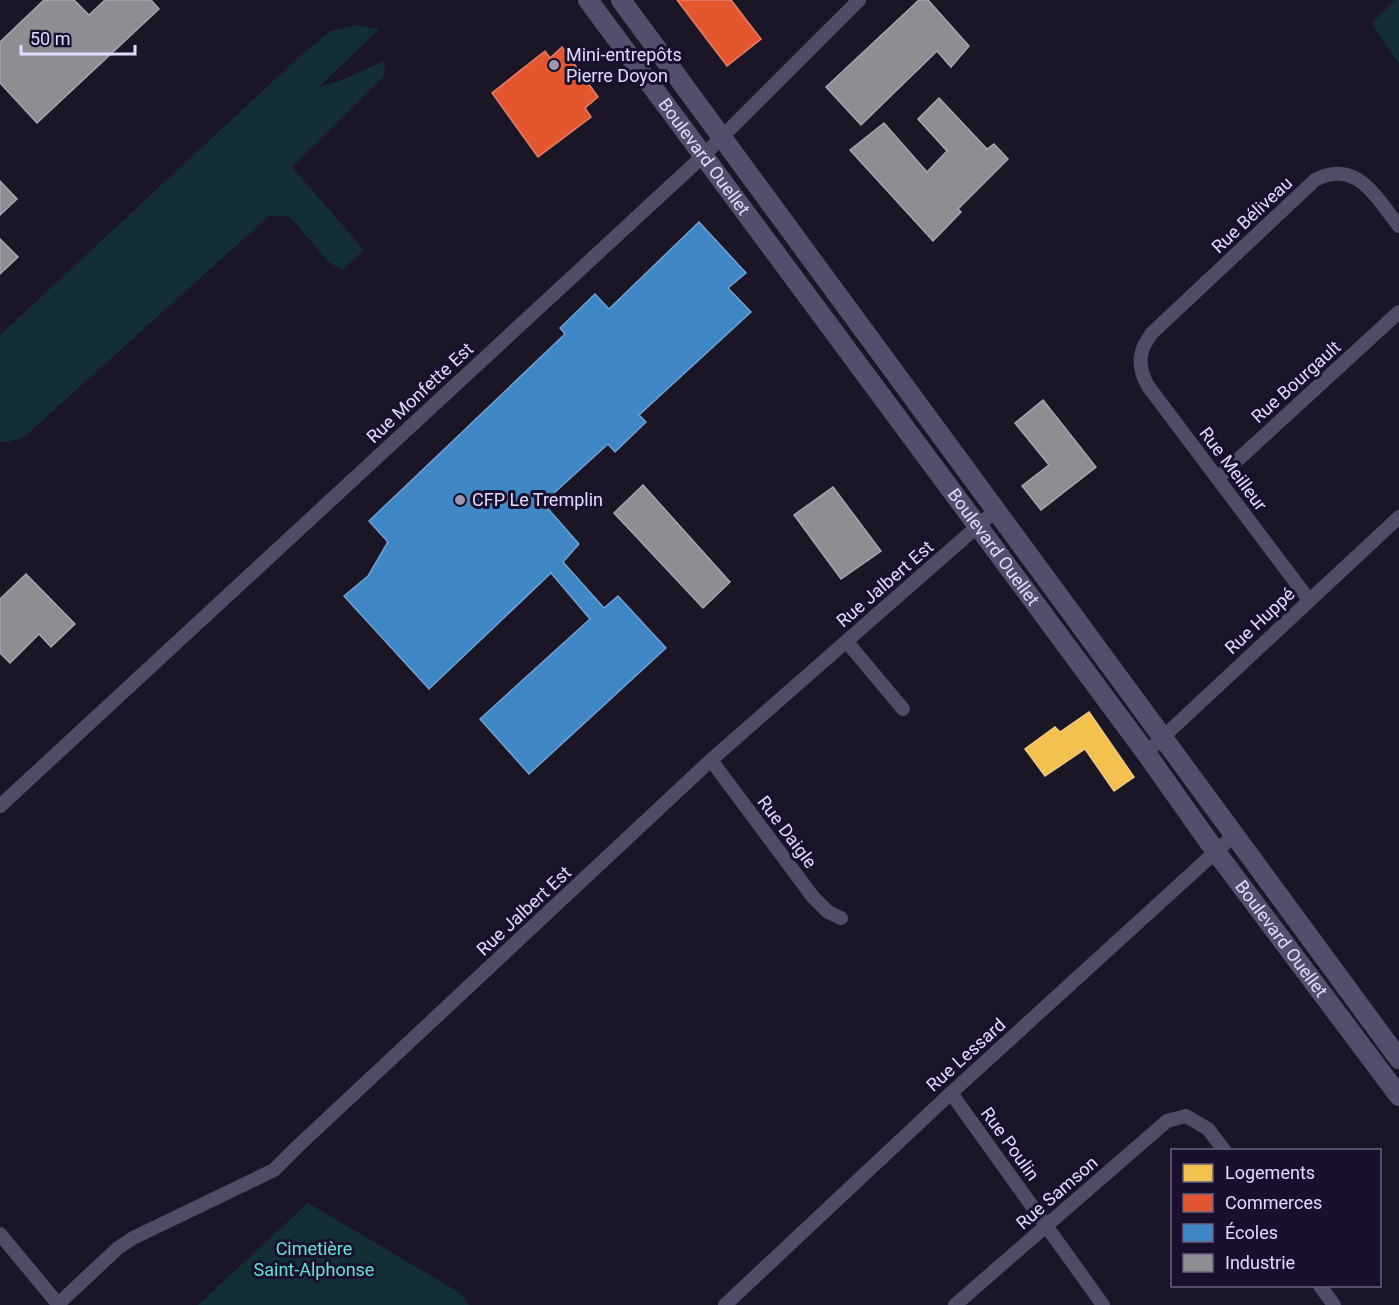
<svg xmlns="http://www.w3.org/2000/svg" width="1399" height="1305" viewBox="0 0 1399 1305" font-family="Roboto,sans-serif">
  <rect width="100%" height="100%" fill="#1b1626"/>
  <g fill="#142f34">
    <path d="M1395,0h4v64l-27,-41z"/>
    <path d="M356,25l23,4 -60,58 23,-7 42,-19 1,14 -93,92 72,83 -22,20 -13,-8 -39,-45 -20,-2 -246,222 -17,5h-7v-107l297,-276 33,-28z"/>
    <path d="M308,1203l152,90 9,12h-271z"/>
  </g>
  <path fill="#f2c14e" stroke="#eec983" stroke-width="1.5" d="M1089,712l45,65 -20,14 -29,-42 -40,27 -20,-27 30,-22 5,5z"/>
  <g fill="#e4572e" stroke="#e47f6d" stroke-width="1.5">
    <path d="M677,0h54l30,39 -34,27z"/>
    <path d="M562,47l36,50 -13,11 6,9 -53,40 -46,-64 53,-42 5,7z"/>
  </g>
  <path fill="#3f88c5" stroke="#70a1d6" stroke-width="1.5" d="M699,222l47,51 -18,15 23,24 -112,103 7,7 -31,30 -7,-8 -65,59 36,41 -16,18 41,46 14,-12 48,52 -137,126 -49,-55 110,-100 -39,-46 -122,116 -85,-93 24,-20 20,-34 -19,-21 196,-187 -5,-6 35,-34 14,15z"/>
  <g fill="#8d8d92" stroke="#a7a4b3" stroke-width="1.5">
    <path d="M44,0h30l15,15 16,-15h46l8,9 -122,114 -37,-40v-41z"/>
    <path d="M919,0h9l41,46 -18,21 -14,-16 -76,74 -35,-38z"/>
    <path d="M939,98l48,51 7,-5 14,15 -50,50 3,3 -28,29 -83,-91 34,-27 43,49 20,-21 -29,-32z"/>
    <path d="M0,181l17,18 -17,16z"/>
    <path d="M0,239l18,18 -18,17z"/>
    <path d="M1043,400l53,67 -55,43 -19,-24 27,-21 -34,-42z"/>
    <path d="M643,485l87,97 -27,26 -89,-95z"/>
    <path d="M833,487l48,64 -40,28 -47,-64z"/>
    <path d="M26,574l49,50 -24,23 -12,-13 -29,29 -10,-10v-54z"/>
  </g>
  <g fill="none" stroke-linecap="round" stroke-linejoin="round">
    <g stroke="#504c66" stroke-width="14">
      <path d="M1218,478l181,-166"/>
      <path d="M1309,600l-161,-214c-11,-20 -10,-35 4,-53l163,-153c42,-22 61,18 84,46"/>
      <path d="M847,642l56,67"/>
      <path d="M1146,753l253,-236"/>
      <path d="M711,760l102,137 15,15 13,6"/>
      <path d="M0,806l703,-650 156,-156"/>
      <path d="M951,1093l152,212"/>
      <path d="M0,1234l58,70"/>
      <path d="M1320,1286l14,19"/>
      <path d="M57,1305l61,-57 15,-10 141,-68 23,-23 414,-387 284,-249"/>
      <path d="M725,1305l226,-212 283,-258"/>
      <path d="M955,1305l212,-184 19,-5 22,13 16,21"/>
    </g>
    <g stroke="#544e6c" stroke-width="20">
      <path id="s1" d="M588,0l558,753 70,99 183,244"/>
      <path d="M621,0l778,1059"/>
    </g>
  </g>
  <g fill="#9d96b3" stroke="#18102c" stroke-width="2">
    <circle cx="554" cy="65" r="6"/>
    <circle cx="460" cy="500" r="6"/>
  </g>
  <g text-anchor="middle" stroke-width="6" stroke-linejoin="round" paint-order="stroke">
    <g font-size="18" fill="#e3dbff" stroke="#18102c" text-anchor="start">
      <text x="566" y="61">Mini-entrepôts<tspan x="566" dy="21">Pierre Doyon</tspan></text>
      <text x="472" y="506">CFP Le Tremplin</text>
    </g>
    <g font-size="18" fill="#e3dbff" stroke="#18102c">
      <text dy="6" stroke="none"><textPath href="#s1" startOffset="195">Boulevard Ouellet</textPath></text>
      <text transform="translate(1252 215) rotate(-43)" y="6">Rue Béliveau</text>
      <text transform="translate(1296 382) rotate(-42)" y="6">Rue Bourgault</text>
      <text transform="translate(420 393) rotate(-43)" y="6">Rue Monfette Est</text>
      <text transform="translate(1233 469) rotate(53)" y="6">Rue Meilleur</text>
      <text dy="6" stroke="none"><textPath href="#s1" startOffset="681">Boulevard Ouellet</textPath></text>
      <text transform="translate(885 584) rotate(-41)" y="6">Rue Jalbert Est</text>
      <text transform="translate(1260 621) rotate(-43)" y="6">Rue Huppé</text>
      <text transform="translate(787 832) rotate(53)" y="6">Rue Daigle</text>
      <text transform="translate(524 911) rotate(-43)" y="6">Rue Jalbert Est</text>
      <text dy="6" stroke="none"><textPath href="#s1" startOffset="1167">Boulevard Ouellet</textPath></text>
      <text transform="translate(966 1055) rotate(-42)" y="6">Rue Lessard</text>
      <text transform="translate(1010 1144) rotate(54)" y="6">Rue Poulin</text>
      <text transform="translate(1057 1193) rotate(-41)" y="6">Rue Samson</text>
    </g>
    <g font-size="18" fill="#62e4d3" stroke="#18102c">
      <text x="314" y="1255">Cimetière<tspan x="314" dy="21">Saint-Alphonse</tspan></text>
    </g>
  </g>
  <rect x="1171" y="1149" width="210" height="138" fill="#18102c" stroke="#696180" stroke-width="1.5"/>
  <rect x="1183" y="1164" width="30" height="18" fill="#f2c14e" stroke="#696180" stroke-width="1.5"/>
  <text x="1225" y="1179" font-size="18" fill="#e3dbff">Logements</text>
  <rect x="1183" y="1194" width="30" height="18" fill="#e4572e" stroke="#696180" stroke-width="1.5"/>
  <text x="1225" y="1209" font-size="18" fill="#e3dbff">Commerces</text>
  <rect x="1183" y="1224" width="30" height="18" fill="#3f88c5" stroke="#696180" stroke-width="1.5"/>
  <text x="1225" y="1239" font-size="18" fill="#e3dbff">Écoles</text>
  <rect x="1183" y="1254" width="30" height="18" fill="#8d8d92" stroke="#696180" stroke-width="1.5"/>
  <text x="1225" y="1269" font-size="18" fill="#e3dbff">Industrie</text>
  <path d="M21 45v9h114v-9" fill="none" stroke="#e3dbff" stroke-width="3"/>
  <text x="30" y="45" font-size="18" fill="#e3dbff" stroke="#18102c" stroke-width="4.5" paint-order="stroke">50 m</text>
</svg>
